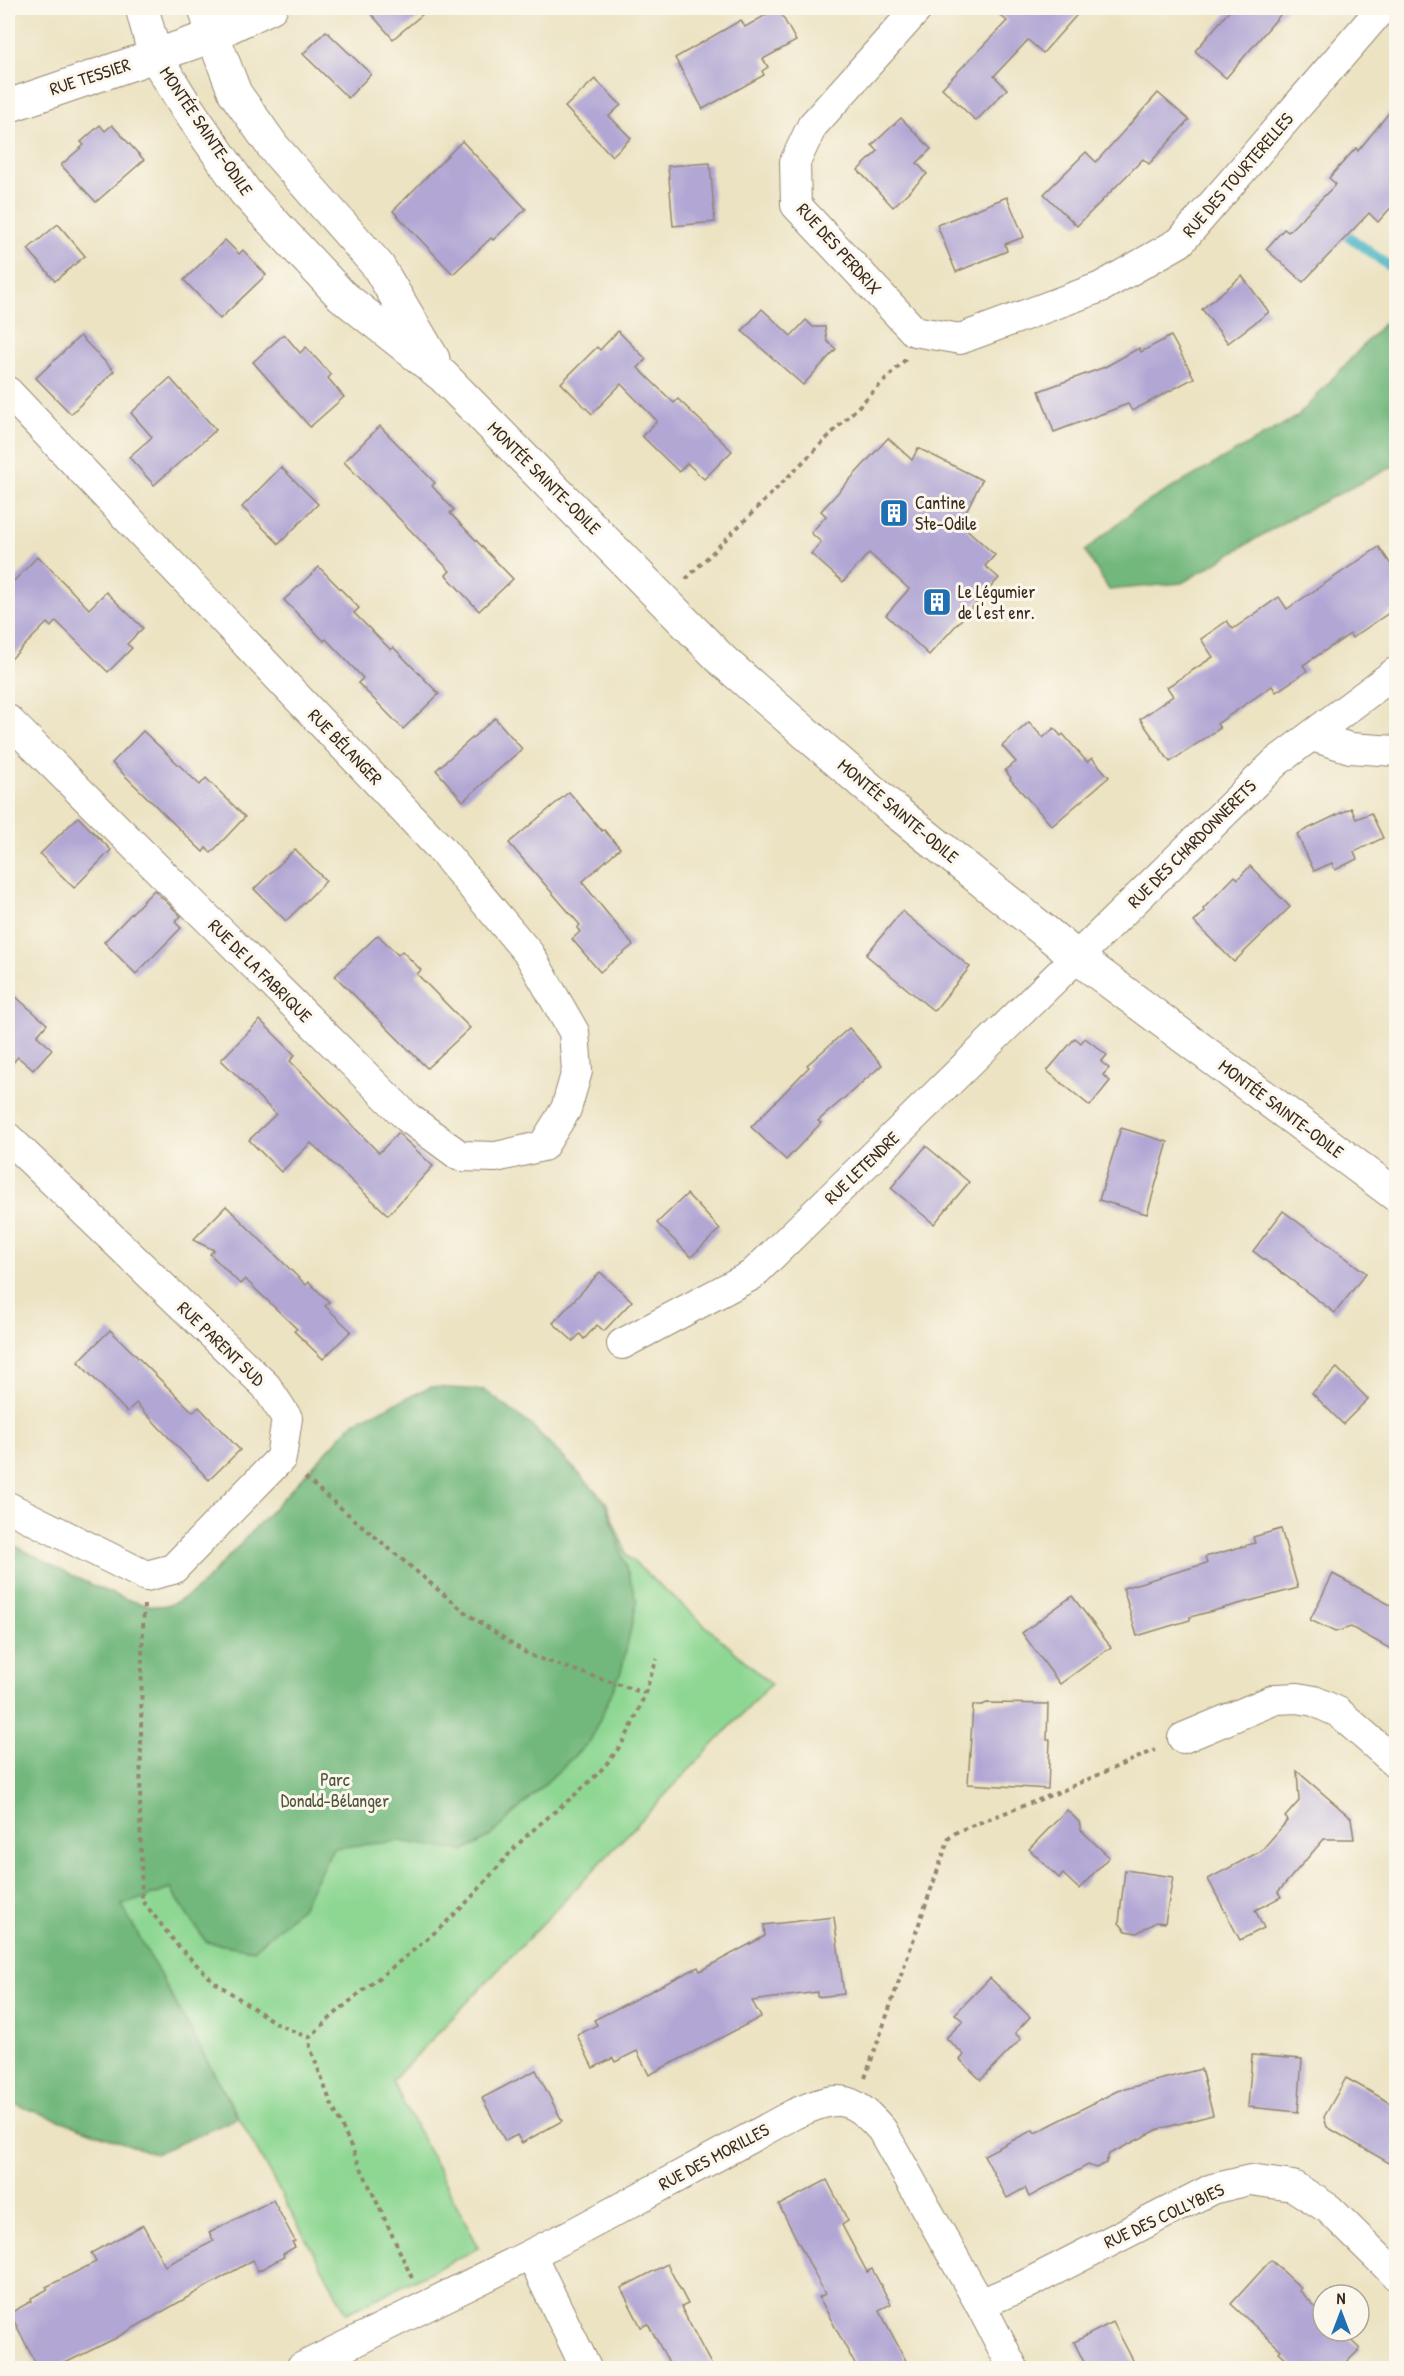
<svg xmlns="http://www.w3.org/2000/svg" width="1404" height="2376" viewBox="0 0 1404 2376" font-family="'Patrick Hand',sans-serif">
  <rect width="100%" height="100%" fill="#fbf7ec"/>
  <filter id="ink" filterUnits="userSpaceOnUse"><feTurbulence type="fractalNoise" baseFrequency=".0167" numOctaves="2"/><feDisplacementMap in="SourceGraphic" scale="12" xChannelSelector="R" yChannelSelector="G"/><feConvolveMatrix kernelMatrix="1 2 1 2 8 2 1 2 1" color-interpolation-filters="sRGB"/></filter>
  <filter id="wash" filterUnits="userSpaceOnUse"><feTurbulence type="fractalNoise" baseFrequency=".008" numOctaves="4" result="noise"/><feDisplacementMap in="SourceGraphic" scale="24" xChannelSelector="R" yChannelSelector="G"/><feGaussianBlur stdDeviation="1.35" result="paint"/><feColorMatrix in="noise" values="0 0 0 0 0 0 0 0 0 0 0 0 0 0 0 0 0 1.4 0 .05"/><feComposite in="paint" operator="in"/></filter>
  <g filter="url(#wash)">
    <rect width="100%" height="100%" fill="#ece3c3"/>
    <path fill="#8ed793" stroke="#648058" stroke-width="1.5" d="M354,1422l132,108 120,-28 21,54 144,128 -379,397 87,167 -132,65 -226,-408 -113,-363c32,17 116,65 150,64 18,0 32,-11 45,-22z"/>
    <g fill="#72b87d" stroke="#56714e" stroke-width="1.5">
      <path d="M1396,310v155l-107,54 -107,64 -73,7 -24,-39 50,-42 163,-93z"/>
      <path d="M431,1387l53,3 47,35 30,30 45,47 31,100 -16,70 -31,69 -102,97 -23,13 -66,-10 -66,7 -32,60 -47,42 -48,-8 -35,-53 -49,16 116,213 -83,36 -147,-52v-560c32,17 117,65 150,64 18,0 32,-11 45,-22l151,-162z"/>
    </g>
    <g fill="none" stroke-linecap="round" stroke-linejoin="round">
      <path stroke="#48b5c5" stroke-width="10" d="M1344,233l52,38"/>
    </g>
    <g id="blocks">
      <g fill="#b1a6d4">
        <path d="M366,8h64l-37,31z"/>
        <path d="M778,8l18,33 -33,18 5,8 -6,4 2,4 -61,34 -28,-51 66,-38 4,7z"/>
        <path d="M991,8h92l-40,45 -15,-13 -34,36 13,13 -31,32 -34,-33 65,-67z"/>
        <path d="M1232,8h54l-60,70 -31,-27z"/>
        <path d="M326,31l45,43 -23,24 -45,-44z"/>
        <path d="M595,79l26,26 -12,11 22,22 -19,18 -47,-49z"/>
        <path d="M1158,93l31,27 -40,44 -6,-5 -66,67 -33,-32 42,-42 10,10z"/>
        <path d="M1396,104v98l-18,20 -9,-9 -66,69 -37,-33 18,-20 4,3 48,-48 -7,-6 27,-30 2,3z"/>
        <path d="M901,118l30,31 -14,14 10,11 -34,33 -35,-37 20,-19 -6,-6z"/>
        <path d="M100,125l5,6 7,-6 32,35 -48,42 -35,-37 23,-20 -3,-3z"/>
        <path d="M462,141l64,68 -33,31 -2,-2 -38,36 -60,-63z"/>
        <path d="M710,163l5,59 -42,4 -5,-60z"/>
        <path d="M1007,197l17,40 -19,7 2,7 -51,21 -19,-47z"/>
        <path d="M58,224l27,32 -30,25 -27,-32z"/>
        <path d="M225,240l14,14 4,-4 23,25 -46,44 -36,-39z"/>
        <path d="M1242,276l27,36 -41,31 -26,-34z"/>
        <path d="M762,309l29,27 15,-16 7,7h12l2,14 9,8 -33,36 -61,-54z"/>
        <path d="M618,331l28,28 -8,9 36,35 4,-4 54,52 -28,28 -17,-16 -8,9 -37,-36 15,-15 -36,-37 -29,30 -31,-31 36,-36 3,3z"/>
        <path d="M284,334l16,19 6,-6 25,28 -3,3 16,19 -34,30 -57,-65z"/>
        <path d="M80,336l34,35 -43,43 -35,-36z"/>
        <path d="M1171,336l23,42 -62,33 -4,-7 -74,28 -15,-41 66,-24 34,-19 2,4z"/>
        <path d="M170,378l46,52 -62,55 -25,-28 23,-20 -21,-24z"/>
        <path d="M380,426l55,57 -3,3 22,24 -4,3 63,66 -34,32 -33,-36 4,-4 -106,-109z"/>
        <path d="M888,438l24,22 6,-12 64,32 -22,43 35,32 -10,11 14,12 -70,77 -43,-40 23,-26 -40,-36 -26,29 -32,-28 10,-12 -10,-9 15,-17 -5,-5z"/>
        <path d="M281,467l37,37 -39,40 -37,-37z"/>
        <path d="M1379,547l17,25v36l-44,30 -2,-4 -47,31 4,6 -31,21 -4,-6 -55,38 3,4 -50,34 -30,-43 33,-23 -6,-9 46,-30 -12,-18 26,-18 6,8 46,-32 8,12z"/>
        <path d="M38,556l51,53 17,-17 37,36 -16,16 5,4 -24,24 -52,-51 -5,6 -4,-4 -39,39v-75z"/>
        <path d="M319,567l40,41 -5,5 37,37 2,-3 46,47 -36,35 -45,-46 5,-5 -37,-39 -2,2 -40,-41z"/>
        <path d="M495,718l27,31 -59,52 -27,-31z"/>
        <path d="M1029,722l14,16 11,-10 7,8 2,-2 24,28 5,-4 17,19 -57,49 -42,-47 1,-1 -6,-8 11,-8 -14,-16z"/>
        <path d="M143,731l57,54 6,-7 39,39 -34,36 -5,-5 -3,4 -91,-89z"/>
        <path d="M569,792l33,39 2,-1 16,18 -38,34 51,63 -33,27 -28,-33 8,-7 -3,-4 3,-3 -71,-82z"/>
        <path d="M1351,808l5,11 15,-6 12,25 -29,14 3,7 -22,11 -3,-7 -18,8 -17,-37z"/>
        <path d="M78,817l33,33 -37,38 -34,-34z"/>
        <path d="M295,849l31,32 -40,40 -32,-32z"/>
        <path d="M1250,866l40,41 -56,55 -40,-40 11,-11 -2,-2 32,-33 3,3z"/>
        <path d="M154,890l27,26 -6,6 6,6 -45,46 -32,-32z"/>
        <path d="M902,911l68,56 -36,44 -68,-56z"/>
        <path d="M378,935l20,20 4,-4 19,19 -4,4 53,54 -43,40 -92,-92z"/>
        <path d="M8,990l39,34 -10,12 15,13 -19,21 -15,-13 -10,11z"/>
        <path d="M260,1020l35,35 -5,6 89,92 19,-20 35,33 -45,49 -77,-72 -30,29 -32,-32 27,-26 -55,-54z"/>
        <path d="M849,1028l33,37 -64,56 3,2 -35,37 -35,-33 58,-60 -2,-2z"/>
        <path d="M1075,1038l6,5 4,-5 22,17 -6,7 8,6 -6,7 7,6 -20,25 -43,-35z"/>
        <path d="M1121,1128l47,14 -21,72 -48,-14z"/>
        <path d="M926,1146l43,36 -35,42 -43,-36z"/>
        <path d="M687,1194l33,35 -29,28 -34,-34z"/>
        <path d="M226,1206l80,79 3,-3 20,20 -4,4 26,25 -28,28 -29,-28 3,-2 -52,-50 -5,5 -30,-30 4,-4 -21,-10z"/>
        <path d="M1283,1211l83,62 -31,40 -82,-62z"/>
        <path d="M600,1272l32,29 -28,30 -7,-6 -13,14 -4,-5 -7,7 -20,-18z"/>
        <path d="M110,1330l83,82 6,-5 41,43 -31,30 -73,-77 -9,9 -49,-50z"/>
        <path d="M1337,1368l31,31 -25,25 -31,-31z"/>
        <path d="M1281,1529l17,59 -108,29v3l-53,16 -14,-48 84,-25 -2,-6 50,-14 -2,-6z"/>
        <path d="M1333,1574l63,34v44l-45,-25 -16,5 -25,-12z"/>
        <path d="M1072,1596l39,51 -51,37 -38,-51z"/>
        <path d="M987,1703l61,1 -1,36h3l-2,49 -80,-5 5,-79h9z"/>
        <path d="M1297,1771l54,47 3,21h-30l-46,53 3,5 -26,13 9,18 -24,12 -32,-61 53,-28 27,-31 -3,-3 14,-16z"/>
        <path d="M1067,1810l12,12 2,8 28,27 -30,32 -16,-15 -4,4 -30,-29z"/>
        <path d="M1125,1870l48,7 -8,46 -9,-1 -19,11 -11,-2 -7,-8z"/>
        <path d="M834,1917l10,77 -27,3v-5l-65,9 9,16 -112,58 -12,-24 -22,11 -2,-4 -20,10 -16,-33 20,-10 -3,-5 104,-53 2,4 65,-35 -1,-11z"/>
        <path d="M990,1978l40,39 -15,16 6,6 -40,41 -21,-20 4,-5 -18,-17 17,-17 -8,-7z"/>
        <path d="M1252,2055l50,4 -4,53 -50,-5z"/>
        <path d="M1201,2069l12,46 -54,14 -50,25 -3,9 -10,5 -8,-3 -59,32 -4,-9 -18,10 -23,-43 49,-25 2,3 82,-42z"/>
        <path d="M536,2070l26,51 -40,22 -5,-8 -12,6 -23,-43z"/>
        <path d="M1346,2078l50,28v61l-69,-40 -3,-10z"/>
        <path d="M827,2180l21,41 -6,4 25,47 5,-3 19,35 -12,6 31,58h-53l-38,-71 6,-3 -46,-89z"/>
        <path d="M273,2200l22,41 -3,1 3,5 -12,7 1,3 -26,14 -5,-11 -137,78 -61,30h-17l-28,-55 22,-12 -1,-3 17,-9 -2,-2 50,-25 -5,-9 52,-28 22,41 49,-25 -5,-8z"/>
        <path d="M1271,2260l30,28 -2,2 24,24v17h18l19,18 -19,19h-44l-18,-16 2,-2 -50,-46z"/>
        <path d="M667,2264l21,40 -7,3 32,61h-41l-24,-44 -7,3 -20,-39z"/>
        <path d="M1113,2322l24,46h-50l-13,-26z"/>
      </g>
    </g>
  </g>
  <g filter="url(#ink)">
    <use href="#blocks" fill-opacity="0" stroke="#948670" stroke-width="1.5"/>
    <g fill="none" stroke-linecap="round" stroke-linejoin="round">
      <g stroke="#948670" stroke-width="32">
        <g id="minor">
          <path d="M918,8l-106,118 -17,36 1,43 118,126 46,8 141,-52 79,-45 202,-234"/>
          <path d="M213,36l59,-28"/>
          <path d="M8,392l432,456 89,106 45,78 3,39 -11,38 -23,37 -47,11 -36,-1 -53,-39 -399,-397"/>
          <path d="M1312,736l38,12 46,3"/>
          <path d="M8,1138l258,248 21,32 -6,40 -108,111 -27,7 -138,-69"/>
          <path d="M622,1344l130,-69 524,-513 120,-90"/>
          <path d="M1183,1738l93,-39 22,-1 16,3 24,11 58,51"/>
          <path d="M531,2255l55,113"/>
          <path d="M980,2304l45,-19 187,-96 38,-9 43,6 36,23 67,66"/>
          <path d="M301,2368l275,-136 218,-118c42,-18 56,-21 88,16l98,174 33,64"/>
        </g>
      </g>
      <g stroke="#948670" stroke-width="35">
        <path id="tertiary" d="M8,106l205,-70"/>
      </g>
      <g stroke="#948670" stroke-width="35">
        <g id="secondary">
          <path d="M142,8l13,48 32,52 58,84 96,103 102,81 280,285 171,149 184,148 318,237"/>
          <path d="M205,8l8,28 22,57 39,55 104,118 55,93"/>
        </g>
      </g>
      <g stroke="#948670" stroke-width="4" stroke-dasharray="4.5 4.5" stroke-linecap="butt">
        <path d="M686,579l220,-220"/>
        <path d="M305,1478l161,135 63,42 115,38"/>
        <path d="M144,1605l-2,51 -2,154 2,90 35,45 36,36 64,43 32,14"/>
        <path d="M865,2078l84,-240 9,-7 101,-39 96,-42"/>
        <path d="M412,2278l-82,-177 -20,-54 -1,-9c46,-46 102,-81 149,-127 26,-25 47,-56 74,-80 31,-28 64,-49 88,-85 18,-26 26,-58 37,-87"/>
      </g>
      <use href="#minor" stroke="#fff" stroke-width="30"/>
      <use href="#tertiary" stroke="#fff" stroke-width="33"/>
      <use href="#secondary" stroke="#fff" stroke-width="33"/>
    </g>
  </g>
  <defs>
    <g id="building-square" transform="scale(1.5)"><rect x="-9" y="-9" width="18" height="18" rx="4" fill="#1f6fb2" stroke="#fbf7ec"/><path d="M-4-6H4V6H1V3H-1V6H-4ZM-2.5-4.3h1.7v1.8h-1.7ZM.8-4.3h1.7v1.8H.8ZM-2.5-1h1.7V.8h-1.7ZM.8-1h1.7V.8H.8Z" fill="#fff"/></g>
  </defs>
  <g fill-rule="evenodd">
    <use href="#building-square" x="894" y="513"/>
    <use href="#building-square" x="937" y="602"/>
  </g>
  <g text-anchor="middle" stroke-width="6" stroke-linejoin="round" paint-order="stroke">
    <g font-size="18" fill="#3b2a1e" stroke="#fbf7ec">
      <text transform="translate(90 77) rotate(-18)" y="6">RUE TESSIER</text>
      <text transform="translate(206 131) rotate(56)" y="6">MONTÉE SAINTE-ODILE</text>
      <text transform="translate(1238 175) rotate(-49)" y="6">RUE DES TOURTERELLES</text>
      <text transform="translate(839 249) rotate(48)" y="6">RUE DES PERDRIX</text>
      <text transform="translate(544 478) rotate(45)" y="6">MONTÉE SAINTE-ODILE</text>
      <text transform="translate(345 747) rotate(46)" y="6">RUE BÉLANGER</text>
      <text transform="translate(898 811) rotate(40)" y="6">MONTÉE SAINTE-ODILE</text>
      <text transform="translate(1192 844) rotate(-45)" y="6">RUE DES CHARDONNERETS</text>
      <text transform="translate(260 971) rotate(45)" y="6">RUE DE LA FABRIQUE</text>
      <text transform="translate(1281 1109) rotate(37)" y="6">MONTÉE SAINTE-ODILE</text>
      <text transform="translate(862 1168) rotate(-44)" y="6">RUE LETENDRE</text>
      <text transform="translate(221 1344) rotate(44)" y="6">RUE PARENT SUD</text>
      <text transform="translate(714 2157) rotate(-28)" y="6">RUE DES MORILLES</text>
      <text transform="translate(1164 2216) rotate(-25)" y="6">RUE DES COLLYBIES</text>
    </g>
    <g font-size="18" fill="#3b2a1e" stroke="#fbf7ec" text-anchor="start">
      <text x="915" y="509">Cantine<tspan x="915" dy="21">Ste-Odile</tspan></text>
      <text x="958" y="598">Le Légumier<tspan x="958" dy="21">de l'est enr.</tspan></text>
    </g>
    <g font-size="18" fill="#50553b" stroke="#fbf7ec">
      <text x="335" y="1786">Parc<tspan x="335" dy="21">Donald-Bélanger</tspan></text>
    </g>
  </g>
  <rect width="1404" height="2376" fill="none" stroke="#fbf7ec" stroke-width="30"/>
  <g transform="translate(1341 2313)"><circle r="28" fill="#fbf7ec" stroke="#aea59a" stroke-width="1.5"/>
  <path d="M0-4.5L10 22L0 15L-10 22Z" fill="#1f6fb2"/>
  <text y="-9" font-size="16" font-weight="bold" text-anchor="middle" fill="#3b2a1e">N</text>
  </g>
</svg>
